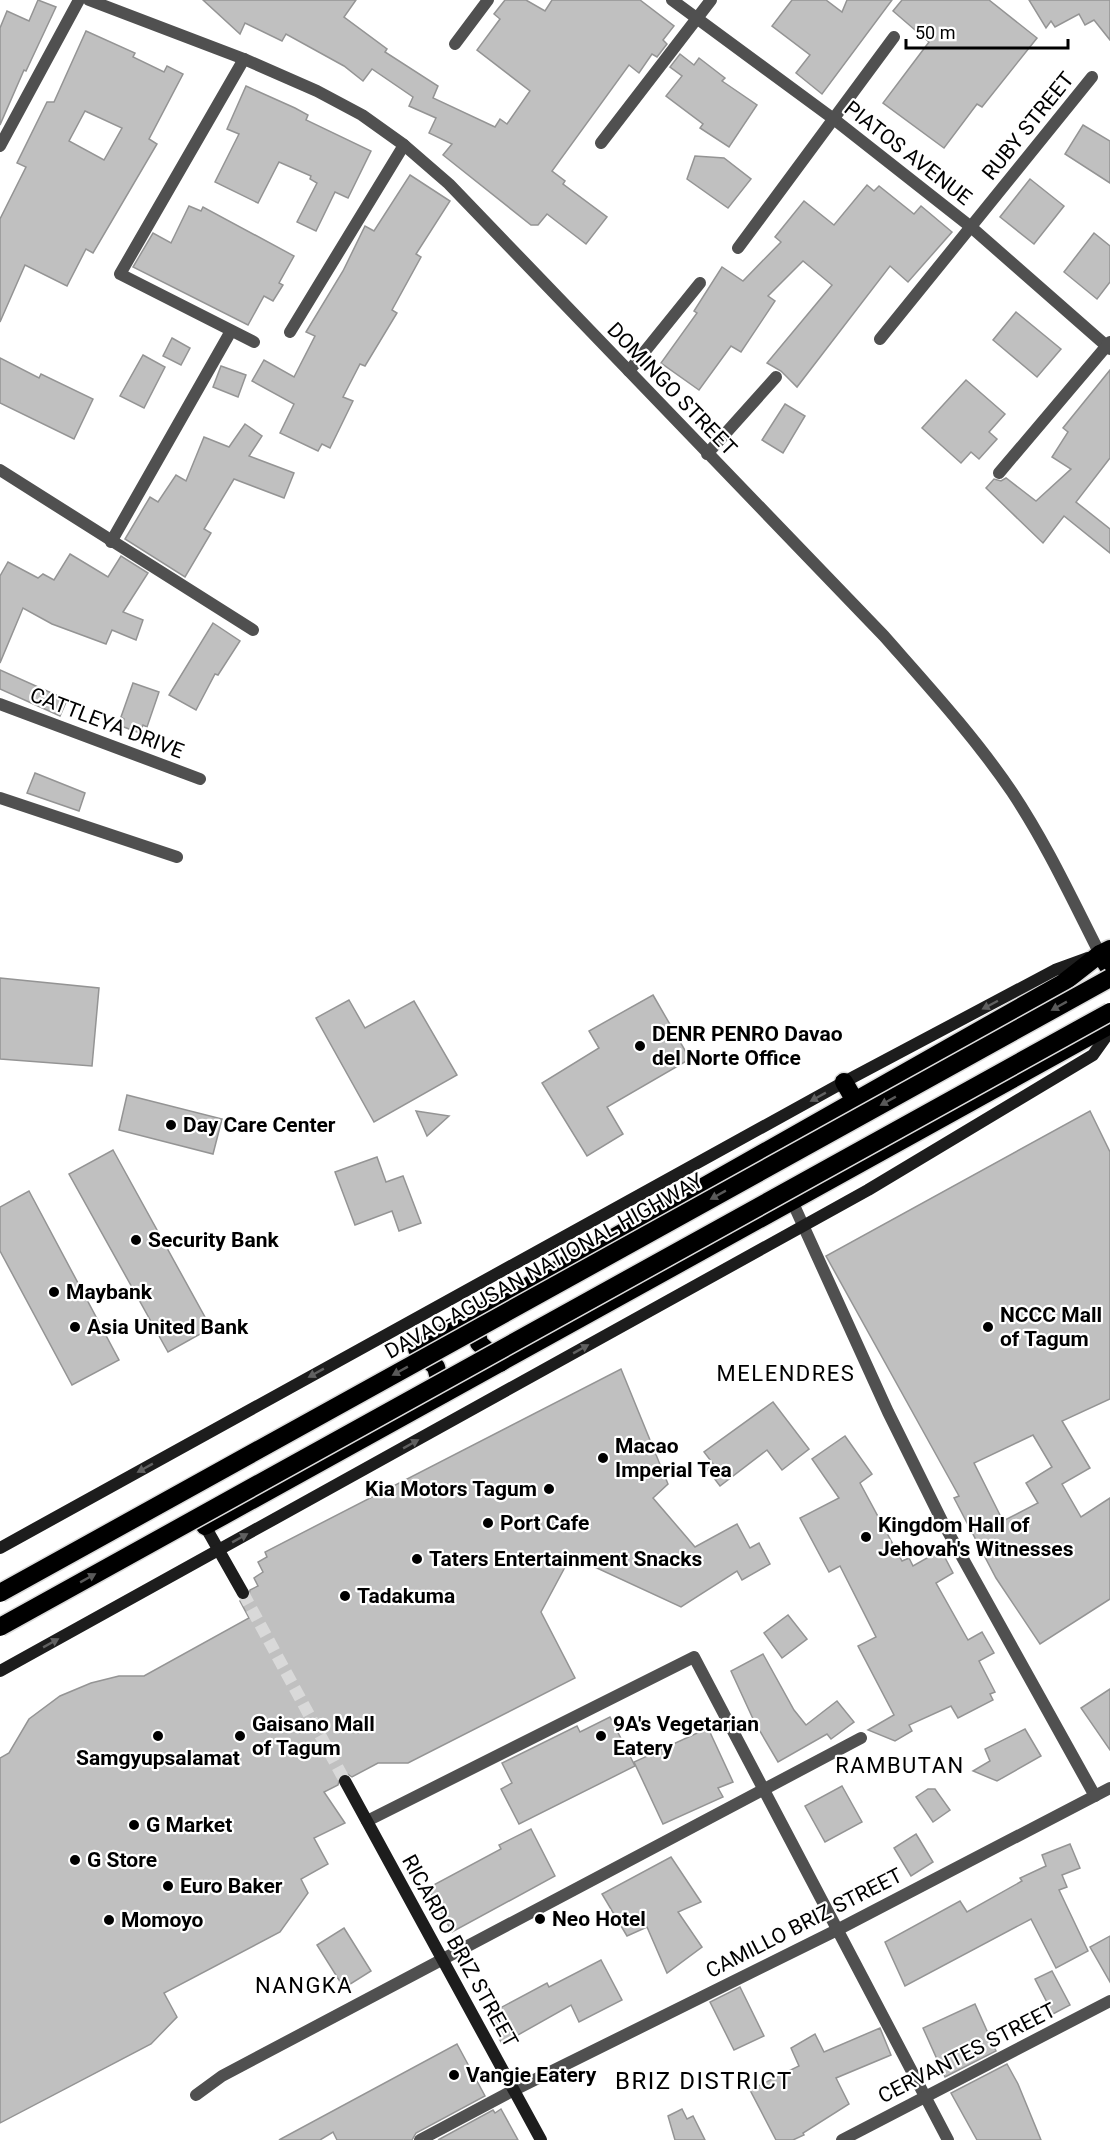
<svg xmlns="http://www.w3.org/2000/svg" width="1110" height="2140" viewBox="0 0 1110 2140" font-family="Roboto,sans-serif">
  <rect width="100%" height="100%" fill="#fff"/>
  <g fill="#c0c0c0" stroke="#949494" stroke-width="1.5" fill-rule="evenodd">
    <path d="M38,0l18,7 -30,64 -2,-1 -24,55v-97l7,-17 22,10z"/>
    <path d="M203,0h153l-12,17 43,32 -2,3 53,34 -5,12 62,29 5,-8 7,5 23,-33 -53,-41 23,-31 -6,-5 11,-14h21l19,11 7,-11h88l34,26 -11,14 4,4 -10,13 -5,-3 -13,19 -10,-8 -77,106 13,10 -2,3 44,33 -21,27 -39,-30 -9,11h-7l-88,-70 9,-11 -23,-11 7,-15 -27,-12 4,-9 -41,-28 -9,12 -19,-15 -58,-32 -4,7 -37,-18 -5,11z"/>
    <path d="M792,0h34l16,12 5,-12h45l-70,94 -26,-21 14,-18 -38,-29z"/>
    <path d="M902,0h87l48,38 -55,69 -5,-3 -33,44 -61,-45 46,-61 -36,-31z"/>
    <path d="M1029,0h81v40l-16,-20 -9,5 -6,-11 -24,13 -4,-6 -5,7z"/>
    <path d="M86,31l49,22 -2,4 31,15 3,-6 16,8 -34,65 8,5 -64,109 -7,-4 -19,37 -42,-21 -25,57v-103l26,-52 -9,-4 30,-61h7zM85,111l37,17 -18,32 -35,-19z"/>
    <path d="M680,54l14,11 5,-7 26,20 -3,3 35,24 -28,42 -29,-19 3,-4 -37,-28 16,-20 -12,-9z"/>
    <path d="M246,86l49,22 13,7 -2,5 65,31 -23,47 -13,-6 -19,39 -19,-9 20,-39 -7,-4 1,-3 -32,-14 -21,41 -43,-21 24,-48 -12,-5z"/>
    <path d="M1083,125l27,16v42l-45,-29z"/>
    <path d="M695,156l29,2 27,21 -23,29 -41,-29z"/>
    <path d="M410,175l40,26 -34,53 5,3 -29,53 5,3 -32,53 -5,-2 -17,33 10,4 -23,47 -8,-4 -4,7 -38,-18 14,-29 -42,-23 12,-21 30,17 21,-41 -9,-4 37,-61 22,-45 9,5z"/>
    <path d="M1030,179l34,27 -30,38 -34,-27z"/>
    <path d="M867,185l7,6 5,-5 35,28 7,-8 31,26 -44,50 -18,-16 -93,121 -16,-16 -14,-8 65,-78 -29,-24 -35,35 7,5 -34,51 -10,-6 -32,44 -38,-27 36,-50 -3,-2 28,-44 21,14 38,-39 -6,-5 29,-36 30,24z"/>
    <path d="M189,206l12,5 2,-4 91,49 -15,27 4,2 -10,16 -9,-5 -16,29 -115,-58 20,-34 18,10z"/>
    <path d="M1094,233l16,13v36l-13,17 -33,-27z"/>
    <path d="M1016,312l45,37 -24,28 -44,-37z"/>
    <path d="M172,338l18,10 -9,17 -18,-9z"/>
    <path d="M143,355l22,12 -21,41 -24,-12z"/>
    <path d="M0,358l39,20 2,-4 52,25 -19,40 -74,-36z"/>
    <path d="M221,366l25,9 -8,22 -25,-10z"/>
    <path d="M1110,370v88l-34,44 34,27v24l-46,-37 -21,27 -57,-55 8,-9 7,2 5,-3 30,23 35,-32 -19,-12 16,-25 -5,-4z"/>
    <path d="M966,380l39,34 -16,18 8,7 -18,20 -8,-7 -10,11 -39,-35z"/>
    <path d="M785,404l20,12 -22,37 -21,-13z"/>
    <path d="M245,424l17,12 -13,20 45,17 -10,25 -50,-19 -30,50 7,4 -26,44 -60,-38 25,-42 8,5 18,-27 10,6 18,-44 25,10z"/>
    <path d="M70,554l38,23 13,-21 27,17 -25,39 20,8 -7,20 -24,-10 -6,14 -54,-20 -29,-16 -23,55v-87l8,-14 30,16 5,-4 11,6z"/>
    <path d="M213,623l27,18 -22,34 -3,-1 -19,36 -27,-15z"/>
    <path d="M0,670l67,30 -7,16 -60,-27z"/>
    <path d="M133,683l26,9 -12,35 -4,-2 -3,8 -19,-7 3,-7 -3,-2z"/>
    <path d="M35,773l50,20 -6,18 -52,-18z"/>
    <path d="M0,978l99,10 -7,78 -92,-7z"/>
    <path d="M653,995l37,64 -83,48 16,27 -36,22 -45,-73 57,-35 -10,-17z"/>
    <path d="M349,1000l16,28 49,-27 43,74 -83,47 -58,-104z"/>
    <path d="M127,1095l95,24 -9,35 -94,-24z"/>
    <path d="M416,1111l33,5 -22,20z"/>
    <path d="M1090,1111l20,41v247l-48,22 28,47 -28,16 19,33 29,-19v101l-70,45 -44,-66 -42,-80 5,-2 -133,-240zM1033,1435l19,32 -26,16 12,20 -35,18 -29,-58z"/>
    <path d="M113,1150l98,178 -43,24 -99,-178z"/>
    <path d="M377,1157l9,25 17,-6 18,47 -22,8 -7,-20 -37,14 -20,-53z"/>
    <path d="M29,1191l90,169 -47,25 -72,-134v-44z"/>
    <path d="M621,1369l47,115 -15,14 42,49 42,-23 13,24 9,-5 11,21 -28,16 -5,-9 -56,36 -110,-51 -30,56 34,66 -167,85h-30l-26,14 -6,-4 -5,1 -3,11 -14,7 21,31 -31,15 14,26 -27,15 7,14 -28,39 -116,61 13,24 -26,27 -151,79v-365l9,-5 20,-34 31,-23 31,-13 28,-7h25l105,-58 -9,-17 8,-1 2,-10 8,-4 -4,-8 9,-6 -5,-10 9,-5 -2,-5z"/>
    <path d="M773,1402l36,47 -27,21 -15,-20 -47,36 -13,-17 7,-4 -10,-13z"/>
    <path d="M845,1436l27,38 -12,9 42,78 7,-3 4,8 28,-16 12,23 -17,10 32,57 14,-8 12,21 -15,8 16,31 -5,2 3,6 -35,18 -7,-12 -42,19 3,6 -17,10 -27,-11 26,-15 -36,-69 18,-9 -36,-71 -11,6 -29,-54 39,-20 -27,-39z"/>
    <path d="M788,1615l19,24 -25,19 -18,-25z"/>
    <path d="M763,1654l31,56 12,15 31,-24 17,21 -23,17 -4,-5 -49,28 -24,-41 -23,-50z"/>
    <path d="M1110,1689v61l-29,-42z"/>
    <path d="M610,1717l25,49 -116,58 -18,-35 11,-6 -10,-20 75,-37 3,6z"/>
    <path d="M708,1728l25,54 -15,6 5,9 -60,27 -29,-62z"/>
    <path d="M1025,1729l16,27 -44,25 -24,-10 17,-10 -5,-12z"/>
    <path d="M842,1786l20,36 -37,20 -20,-36z"/>
    <path d="M928,1789h7l15,21 -17,12 -17,-25z"/>
    <path d="M531,1829l24,47 -103,56 -24,-44 73,-39 -2,-4z"/>
    <path d="M916,1834l17,28 -22,14 -17,-28z"/>
    <path d="M1070,1844l10,24 -18,7 5,12 -8,3 29,61 -32,17 -25,-49 -126,67 -20,-44 75,-41 7,11 55,-31 -2,-3 26,-12 -4,-11z"/>
    <path d="M671,1857l30,45 -23,10 24,35 -35,26 -20,-46 -20,9 -25,-42z"/>
    <path d="M344,1928l27,43 -27,17 -27,-43z"/>
    <path d="M1110,1936v46l-20,-35z"/>
    <path d="M601,1960l21,40 -43,22 -8,-17 -69,39 -15,-29 60,-32 2,4z"/>
    <path d="M1052,1971l18,34 -17,9 -18,-35z"/>
    <path d="M740,1987l24,49 -30,14 -24,-48z"/>
    <path d="M975,2004l21,47 -51,26 -22,-49z"/>
    <path d="M880,2028l11,27 -55,23 13,26 -46,29 1,2 -11,5h-17l-26,-50 49,-24 -8,-18 24,-14 9,18z"/>
    <path d="M457,2044l28,52 -69,37 -4,7h-75l-4,-8 -13,8h-41z"/>
    <path d="M1007,2064l11,20 23,56h-64l-26,-47z"/>
    <path d="M501,2109l17,31h-80l55,-30 2,3z"/>
    <path d="M682,2109l5,10 6,-3 12,24h-30l-7,-24z"/>
  </g>
  <g fill="none" stroke-linecap="round" stroke-linejoin="round">
    <path stroke="#d9d9d9" stroke-width="12" stroke-dasharray="12 6" stroke-linecap="butt" d="M243,1593l102,188"/>
    <g stroke="#dbdbdb" stroke-width="21">
      <g id="highway">
        <path d="M1100,954l10,15"/>
        <path d="M844,1082l11,19"/>
        <path d="M474,1317l5,26 21,20"/>
        <path d="M443,1394l-7,-27 -19,-18 646,-366 37,-29 10,-5"/>
        <path d="M205,1526l905,-501"/>
      </g>
    </g>
    <g stroke="#505050" stroke-width="12">
      <path d="M89,0l155,59 73,32 45,24 42,30 45,39 435,452c44,50 90,100 128,156 34,51 60,107 88,162"/>
      <path d="M672,0l163,120 136,107 139,122"/>
      <path d="M455,44l33,-44"/>
      <path d="M244,59l-124,215 134,68"/>
      <path d="M601,143l110,-143"/>
      <path d="M0,146l79,-146"/>
      <path d="M738,248l156,-211"/>
      <path d="M290,332l114,-187"/>
      <path d="M880,339l212,-262"/>
      <path d="M629,371l71,-88"/>
      <path d="M707,454l69,-77"/>
      <path d="M0,470l253,160"/>
      <path d="M999,473l111,-131"/>
      <path d="M111,542l120,-211"/>
      <path d="M0,704l200,75"/>
      <path d="M0,798l177,59"/>
      <path d="M792,1201l96,211 54,109 153,275"/>
      <path d="M367,1821l327,-164 254,483"/>
      <path d="M196,2095l26,-19 639,-338"/>
      <path d="M420,2140l94,-50 323,-160 273,-142"/>
      <path d="M842,2140l268,-139"/>
    </g>
    <g stroke="#1d1d1d" stroke-width="12">
      <path d="M205,1526l38,67"/>
      <path d="M0,1548l844,-466 211,-112 33,-12"/>
      <path d="M0,1671l868,-481 225,-135 17,-24"/>
      <path d="M345,1781l196,359"/>
    </g>
    <use href="#highway" stroke="#000" stroke-width="18"/>
    <g stroke="#dbdbdb" stroke-width="21" stroke-linecap="butt">
      <g id="highway-bridge">
        <path d="M0,1593l1110,-615"/>
        <path d="M0,1627l1110,-615"/>
      </g>
    </g>
    <use href="#highway-bridge" stroke="#000" stroke-width="18"/>
  </g>
  <defs><path id="oneway-solid" d="M-6-.8H1V-3.2L6.5 0L1 3.2V.8H-6Z" transform="scale(1.5)"/></defs>
  <g fill="#616161">
    <use href="#oneway-solid" transform="translate(990 1005) rotate(152)"/>
    <use href="#oneway-solid" transform="translate(818 1097) rotate(151)"/>
    <use href="#oneway-solid" transform="translate(581 1349) rotate(-29)"/>
    <use href="#oneway-solid" transform="translate(316 1373) rotate(151)"/>
    <use href="#oneway-solid" transform="translate(411 1444) rotate(-29)"/>
    <use href="#oneway-solid" transform="translate(145 1468) rotate(151)"/>
    <use href="#oneway-solid" transform="translate(240 1538) rotate(-29)"/>
    <use href="#oneway-solid" transform="translate(51 1643) rotate(-29)"/>
  </g>
  <g fill="#595959">
    <use href="#oneway-solid" transform="translate(1059 1006) rotate(151)"/>
    <use href="#oneway-solid" transform="translate(888 1101) rotate(151)"/>
    <use href="#oneway-solid" transform="translate(718 1195) rotate(151)"/>
    <use href="#oneway-solid" transform="translate(400 1371) rotate(151)"/>
    <use href="#oneway-solid" transform="translate(88 1578) rotate(-29)"/>
  </g>
  <g fill="#000" stroke="#fff" stroke-width="2">
    <circle cx="640" cy="1046" r="6"/>
    <circle cx="171" cy="1125" r="6"/>
    <circle cx="136" cy="1240" r="6"/>
    <circle cx="54" cy="1292" r="6"/>
    <circle cx="75" cy="1327" r="6"/>
    <circle cx="988" cy="1327" r="6"/>
    <circle cx="603" cy="1458" r="6"/>
    <circle cx="549" cy="1489" r="6"/>
    <circle cx="488" cy="1523" r="6"/>
    <circle cx="866" cy="1537" r="6"/>
    <circle cx="417" cy="1559" r="6"/>
    <circle cx="345" cy="1596" r="6"/>
    <circle cx="158" cy="1736" r="6"/>
    <circle cx="240" cy="1736" r="6"/>
    <circle cx="601" cy="1736" r="6"/>
    <circle cx="134" cy="1825" r="6"/>
    <circle cx="75" cy="1860" r="6"/>
    <circle cx="168" cy="1886" r="6"/>
    <circle cx="540" cy="1919" r="6"/>
    <circle cx="109" cy="1920" r="6"/>
    <circle cx="454" cy="2075" r="6"/>
  </g>
  <g text-anchor="middle" stroke-width="4.5" stroke-linejoin="round" paint-order="stroke">
    <g font-size="21" fill="#000" stroke="#fff">
      <text transform="translate(1028 126) rotate(-51)" y="7">RUBY STREET</text>
      <text transform="translate(908 153) rotate(38)" y="7">PIATOS AVENUE</text>
      <text transform="translate(672 389) rotate(46)" y="7">DOMINGO STREET</text>
      <text transform="translate(107 723) rotate(21)" y="7">CATTLEYA DRIVE</text>
      <text transform="translate(544 1266) rotate(-29)" y="7">DAVAO-AGUSAN NATIONAL HIGHWAY</text>
      <text transform="translate(804 1923) rotate(-27)" y="7">CAMILLO BRIZ STREET</text>
      <text transform="translate(460 1951) rotate(61)" y="7">RICARDO BRIZ STREET</text>
      <text transform="translate(967 2053) rotate(-27)" y="7">CERVANTES STREET</text>
    </g>
    <g font-size="21" font-weight="bold" fill="#000" stroke="#fff" text-anchor="start">
      <text x="652" y="1041">DENR PENRO Davao<tspan x="652" dy="24">del Norte Office</tspan></text>
      <text x="183" y="1132">Day Care Center</text>
      <text x="148" y="1247">Security Bank</text>
      <text x="66" y="1299">Maybank</text>
      <text x="1000" y="1322">NCCC Mall<tspan x="1000" dy="24">of Tagum</tspan></text>
      <text x="87" y="1334">Asia United Bank</text>
      <text x="615" y="1453">Macao<tspan x="615" dy="24">Imperial Tea</tspan></text>
      <text x="537" y="1496" text-anchor="end">Kia Motors Tagum</text>
      <text x="500" y="1530">Port Cafe</text>
      <text x="878" y="1532">Kingdom Hall of<tspan x="878" dy="24">Jehovah's Witnesses</tspan></text>
      <text x="429" y="1566">Taters Entertainment Snacks</text>
      <text x="357" y="1603">Tadakuma</text>
      <text x="252" y="1731">Gaisano Mall<tspan x="252" dy="24">of Tagum</tspan></text>
      <text x="613" y="1731">9A's Vegetarian<tspan x="613" dy="24">Eatery</tspan></text>
      <text x="158" y="1765" text-anchor="middle">Samgyupsalamat</text>
      <text x="146" y="1832">G Market</text>
      <text x="87" y="1867">G Store</text>
      <text x="180" y="1893">Euro Baker</text>
      <text x="552" y="1926">Neo Hotel</text>
      <text x="121" y="1927">Momoyo</text>
      <text x="466" y="2082">Vangie Eatery</text>
    </g>
    <g font-size="22" letter-spacing="1.5" fill="#000" stroke="#fff">
      <text x="786" y="1381">MELENDRES</text>
      <text x="900" y="1773">RAMBUTAN</text>
      <text x="304" y="1993">NANGKA</text>
    </g>
    <g font-size="24" letter-spacing="1.5" fill="#000" stroke="#fff">
      <text x="704" y="2089">BRIZ DISTRICT</text>
    </g>
  </g>
  <path d="M906 39v9h162v-9" fill="none" stroke="#000000" stroke-width="3"/>
  <text x="915" y="39" font-size="18" fill="#000000" stroke="#ffffff" stroke-width="4.5" paint-order="stroke">50 m</text>
</svg>
